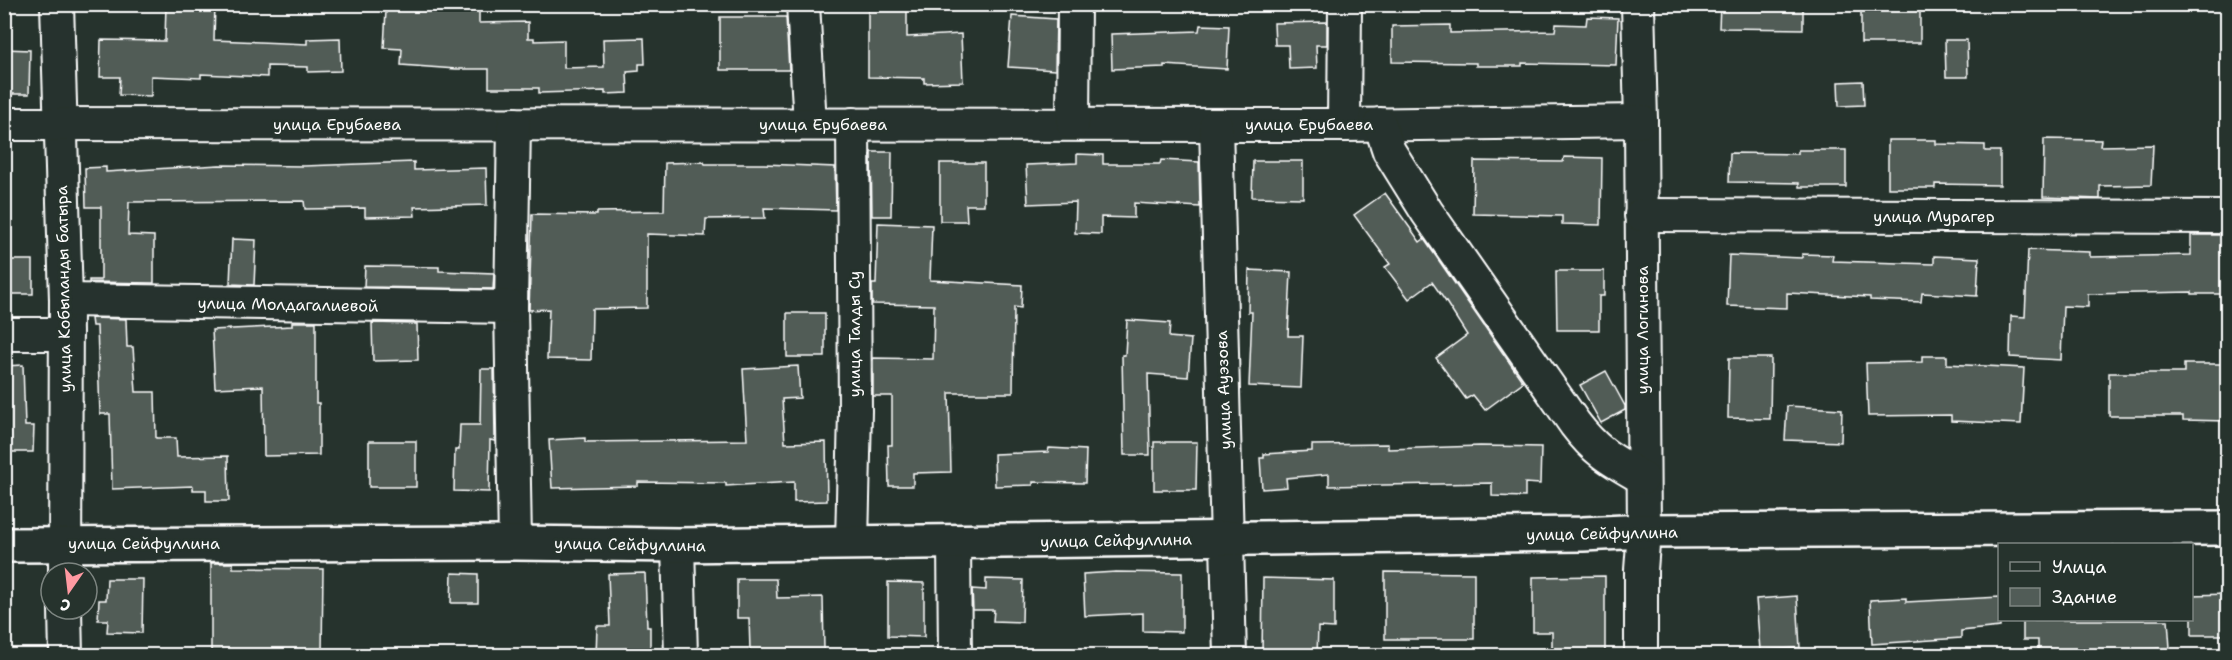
<svg xmlns="http://www.w3.org/2000/svg" width="2232" height="660" viewBox="0 0 2232 660" font-family="'Shantell Sans',sans-serif">
  <rect width="100%" height="100%" fill="#26332d"/>
  <filter id="ink" filterUnits="userSpaceOnUse"><feTurbulence type="fractalNoise" baseFrequency=".0167" numOctaves="2"/><feDisplacementMap in="SourceGraphic" scale="12" xChannelSelector="R" yChannelSelector="G"/><feConvolveMatrix kernelMatrix="1 2 1 2 8 2 1 2 1" color-interpolation-filters="sRGB"/></filter>
  <g filter="url(#ink)">
    <g fill="#515c57" stroke="#fff" stroke-width="1.5">
      <path d="M166,4h49l-1,36 93,4v-5l33,-1 1,33 -33,1v-5l-41,-1v11l-66,-3v4l-50,-2v20l-32,-1 1,-18h-20l1,-37 64,1z"/>
      <path d="M1720,4h83v25l-84,-1z"/>
      <rect x="1861" y="4" width="59" height="39"/>
      <path d="M455,5h24v18l49,-1v16h6v3l30,-1v28l40,-1 -1,-28 41,-1 1,26h-6v7l-12,1 1,21 -23,1v-3l-66,2v-5h-50v-19h-33l-55,-4 1,-16 -18,-1 2,-38 69,2z"/>
      <path d="M868,5l39,1v31l54,-3 2,48 -39,1v-5l-56,-1z"/>
      <path d="M1012,16l44,3 -1,51 -47,-3z"/>
      <path d="M720,17h66l3,53h-69z"/>
      <path d="M1587,17l31,1 -2,47 -94,-2v3h-46v-3l-84,-1v-36l58,-1v8l105,-2 1,-7 30,1z"/>
      <path d="M1327,22v23h-11l1,23 -28,1 -1,-24h-13l-1,-22z"/>
      <path d="M1200,25l29,1 -2,43 -63,-4v2l-52,2 -1,-35 88,-3z"/>
      <path d="M1945,40h22l1,37h-22z"/>
      <path d="M4,49l26,1 -1,44h-25z"/>
      <path d="M1863,81l1,24 -25,1 -1,-24z"/>
      <path d="M2044,139l57,1 -1,6 53,-1 -2,40 -51,1v13l-57,-2z"/>
      <path d="M1888,140h48v4l49,1v6h15v34l-65,-1v4h-47z"/>
      <path d="M1798,150h48v37h-47v-4l-70,-1 1,-29 68,1z"/>
      <path d="M871,152h21l-1,64h-19z"/>
      <path d="M1077,154l26,1v9h57l1,-4 38,2 1,45 -66,-4v15l-33,-1v17l-26,-1 1,-31 -48,2 -2,-39 51,-2z"/>
      <path d="M1564,157l38,1 -1,67 -39,-1v-8l-89,-2 1,-53 89,1z"/>
      <path d="M1253,161h50v37l-51,-1z"/>
      <path d="M414,162v8l72,-2 1,37 -73,2 1,9 -50,1v-9l-60,1 -1,-8 -175,1 -1,33 26,1v47l-65,-1v-2h12v-73h-15l-1,-39 21,-1v5l113,-7 85,1z"/>
      <path d="M704,162l1,2h59l71,3 1,43 -72,-2 1,10 -59,1 -1,17 -58,-2v74l-55,1 -1,51 -44,-1 2,-50 -20,1 3,-96 65,1v-3l67,-1 1,-48z"/>
      <path d="M940,163h44v42h-18l1,16h-27z"/>
      <path d="M1385,193l35,49 4,-3 99,143 -38,28 -12,-15 -7,4 -30,-41 31,-23 -21,-33 -14,-20 -23,17 -24,-32 5,-3 -36,-49z"/>
      <path d="M878,223l54,2 -2,55 92,5 -1,23 -7,-1 -1,86h-64l2,79 -38,1v13h-24l-1,-41h4v-49h-19v-38l60,1 1,-54 -62,-1v-20h4z"/>
      <path d="M2191,235h37v59h-36v-2l-104,2v13l-25,-1 -2,54 -51,-3 1,-41 14,1 3,-67 62,2v5l101,-2z"/>
      <path d="M232,239l24,1 -2,45 -24,-1z"/>
      <path d="M1802,254l31,1 -1,6 102,3v-8l45,2 -2,38 -55,-3 -1,9 -51,-2v-3l-83,-4v15l-60,-2 2,-51 73,3z"/>
      <rect x="4" y="260" width="29" height="34"/>
      <path d="M365,266l74,1v4l55,2 -1,16 -129,-2z"/>
      <path d="M1249,270l42,2 -3,64h15l-2,52 -52,-2 3,-74h-4z"/>
      <path d="M1556,271h48v25h-5v34h-42z"/>
      <rect x="787" y="313" width="38" height="44"/>
      <path d="M91,318l35,1 1,28h6l3,45h19l1,46h20l1,19 51,-1 1,45h-23v-11h-13v-4l-81,3 -2,-75h-10l-3,-88h-5z"/>
      <path d="M1127,320l43,3 -1,14 22,2 -3,38 -40,-3 2,81h-26l-2,-100h3z"/>
      <path d="M292,322h24v81h3v52l-55,1 -1,-70 -48,2 -3,-58 80,-4z"/>
      <path d="M372,323l45,1 1,36 -45,1z"/>
      <path d="M1922,356h25v8l77,4 -3,56 -70,-3v-6l-83,1 -2,-53 56,-1z"/>
      <path d="M1729,358h42l-1,61 -42,-1z"/>
      <path d="M2184,364h44v57l-45,-1v-4h-74v-43h75z"/>
      <path d="M23,365l2,61h9l-1,26h-29v-86z"/>
      <path d="M798,366l2,32 -18,1 3,44 41,-1 1,59 -33,1v-20l-68,4v-3l-88,-1v4l-86,2 -3,-48 36,-2v4l162,-2 -4,-71z"/>
      <path d="M481,369h13l1,72 -5,-1 -1,52 -35,-1 1,-41h4l1,-25h20z"/>
      <path d="M1606,371l19,35v4l-24,13 -21,-38z"/>
      <path d="M1787,406l55,3 -1,33 -56,-2z"/>
      <rect x="369" y="441" width="47" height="46"/>
      <path d="M1154,442h43l-1,48h-42z"/>
      <path d="M1388,444v5l92,-3 61,1 -1,37 -15,-1v14l-33,-1v-13l-163,3v-12l-43,4 1,9 -25,2 -2,-31h4v-4l48,-3v-6z"/>
      <path d="M1049,448l37,2 -1,33 -52,-1v3l-38,1 -1,-32 54,-2z"/>
      <path d="M211,563h22v5l90,1 -1,85 -63,-1v3h-23v-5h-25z"/>
      <path d="M1116,572l66,1v59l-39,-1v-18l-58,3 -2,-42z"/>
      <path d="M1385,572l89,1v66h-89z"/>
      <path d="M452,573l26,1v29h-27z"/>
      <path d="M645,573l2,54h3v29h-54l1,-30h13l-2,-52z"/>
      <path d="M1605,576v80h-53v-24h-19v-55z"/>
      <path d="M1263,578l71,2v48l-16,-1 -1,29h-55z"/>
      <path d="M107,579h36l-1,54 -35,-1 1,-12h-10l1,-20h7z"/>
      <path d="M737,579h39l1,19 46,-1 1,53h-74l-1,-32h-12z"/>
      <path d="M986,579l37,1 -1,42 -29,-1 1,-11h-21l-1,-21 14,1z"/>
      <path d="M888,582l36,1v54l-36,-1z"/>
      <path d="M2228,594v41h-36v-40z"/>
      <path d="M1797,596l3,52 -40,2 -4,-51z"/>
      <path d="M2000,597v30l-39,4v7l-89,6 -2,-44 36,-2v4z"/>
      <path d="M2023,620h145l2,28 -42,2v3l-90,3v-16h-15z"/>
    </g>
    <g fill="none" stroke-linecap="round" stroke-linejoin="round">
      <g stroke="#fff" stroke-width="36">
        <g id="minor">
          <path d="M57,4l9,296 -1,273"/>
          <path d="M803,4l7,120"/>
          <path d="M1638,4l3,117 3,410 -3,39v86"/>
          <path d="M4,124l1340,1 297,-4"/>
          <path d="M514,124l-3,183 4,236"/>
          <path d="M1073,124l1,-120"/>
          <path d="M1380,124l9,27 38,61 148,212c22,29 37,36 68,54"/>
          <path d="M1216,125l14,531"/>
          <path d="M1344,125l1,-121"/>
          <path d="M1641,215l587,2"/>
          <path d="M66,300l445,7"/>
          <path d="M4,334h62"/>
          <path d="M954,542l1,114"/>
          <path d="M852,543l3,-132 -2,-287"/>
          <path d="M678,545l3,111"/>
          <path d="M65,609l1,47"/>
        </g>
      </g>
      <g stroke="#fff" stroke-width="38">
        <path id="secondary" d="M4,545l511,-2 163,2 905,-11 61,-3 584,-3"/>
      </g>
      <use href="#minor" stroke="#26332d" stroke-width="32"/>
      <use href="#secondary" stroke="#26332d" stroke-width="33"/>
    </g>
  </g>
  <g text-anchor="middle" stroke-width="6" stroke-linejoin="round" paint-order="stroke">
    <g font-size="16" fill="#fff" stroke="#26332d">
      <text x="337" y="130">улица Ерубаева</text>
      <text x="823" y="130">улица Ерубаева</text>
      <text x="1309" y="130">улица Ерубаева</text>
      <text x="1934" y="222">улица Мурагер</text>
      <text transform="translate(63 289) rotate(-91)" y="6">улица Кобыланды батыра</text>
      <text transform="translate(288 304) rotate(1)" y="6">улица Молдагалиевой</text>
      <text transform="translate(1642 330) rotate(-90)" y="6">улица Логинова</text>
      <text transform="translate(854 334) rotate(-90)" y="6">улица Талды Су</text>
      <text transform="translate(1223 390) rotate(-92)" y="6">улица Ауэзова</text>
      <text transform="translate(1602 533) rotate(-1)" y="6">улица Сейфуллина</text>
      <text transform="translate(1116 540) rotate(-1)" y="6">улица Сейфуллина</text>
      <text x="144" y="549">улица Сейфуллина</text>
      <text transform="translate(630 544) rotate(1)" y="6">улица Сейфуллина</text>
    </g>
  </g>
  <rect width="2232" height="660" fill="none" stroke="#26332d" stroke-width="24"/>
  <rect x="12" y="12" width="2208" height="636" fill="none" stroke="#fff" stroke-width="2" filter="url(#ink)"/>
  <rect x="1998" y="543" width="195" height="78" fill="#26332d" stroke="#7d8581" stroke-width="1.5"/>
  <rect x="2010" y="562" width="30" height="9" fill="#26332d" stroke="#7d8581" stroke-width="1.5"/>
  <text x="2052" y="573" font-size="18" fill="#ffffff">Улица</text>
  <rect x="2010" y="588" width="30" height="18" fill="#515c57" stroke="#7d8581" stroke-width="1.5"/>
  <text x="2052" y="603" font-size="18" fill="#ffffff">Здание</text>
  <g transform="translate(69 591) rotate(194)"><circle r="28" fill="#26332d" stroke="#7d8581" stroke-width="1.5"/>
  <path d="M0-4.5L10 22L0 15L-10 22Z" fill="#ff9aa2"/>
  <text y="-9" font-size="16" font-weight="bold" text-anchor="middle" fill="#ffffff">С</text>
  </g>
</svg>
